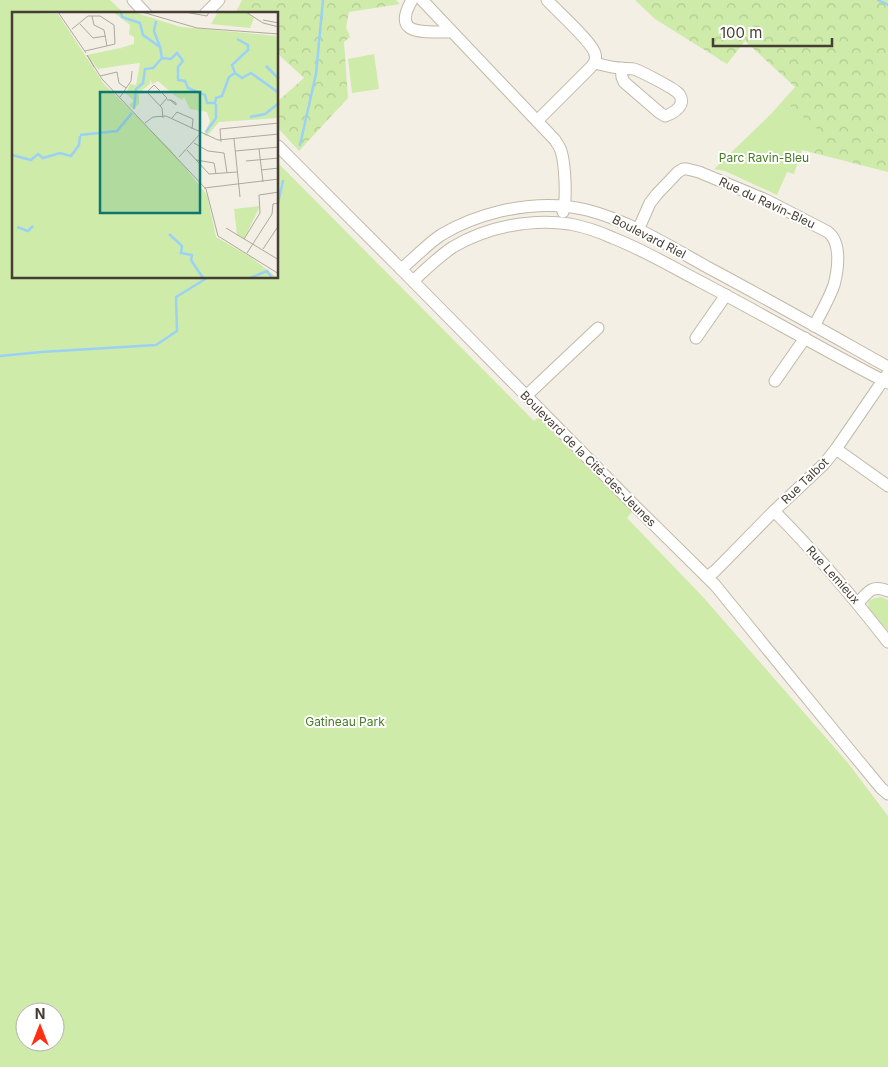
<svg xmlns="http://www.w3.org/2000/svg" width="888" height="1067" viewBox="0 0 888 1067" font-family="Inter,sans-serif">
  <defs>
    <pattern id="forest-crowns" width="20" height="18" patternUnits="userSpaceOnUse" patternTransform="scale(1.25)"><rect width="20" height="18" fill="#ceeba9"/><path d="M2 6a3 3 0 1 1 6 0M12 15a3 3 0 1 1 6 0" fill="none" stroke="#b2cb92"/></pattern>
  </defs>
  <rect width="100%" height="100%" fill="#f3efe4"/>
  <g fill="url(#forest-crowns)">
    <path d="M242,0h154l4,4 -51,8 -3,15 4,10 -6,5 4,56 -49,53 -21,-23v-27l26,-23 -26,-24v-40h-43z"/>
    <path d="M635,0h253v172l-86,-22 -31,-36 24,-27 -50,-46 -18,23 -72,-45z"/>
  </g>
  <g fill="#ceeba9" fill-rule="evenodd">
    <path d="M0,0h110l15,14h-111v264h264v-115l256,258 9,-7 93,93 -9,11 76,79 145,166 40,53v251h-888zM25,1012h30v30h-30z"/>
    <path d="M374,54l5,35 -27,4 -4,-34z"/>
    <path d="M788,104l36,31 -22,15 -8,24 -7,-2 -10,23 -52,-24 -11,-2 57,-55z"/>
    <path d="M881,597l7,3v31l-19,-23c-3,-9 5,-10 12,-11z"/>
  </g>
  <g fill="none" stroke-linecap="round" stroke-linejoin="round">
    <g stroke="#9bd1f5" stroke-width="2.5">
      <path d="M878,0l10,5"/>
      <path d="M300,145l16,-71 7,-74"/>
      <path d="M278,203l5,-22"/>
      <path d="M0,356l41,-4 115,-7 21,-14 -1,-34 31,-19"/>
    </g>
    <g stroke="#c2b9a9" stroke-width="13">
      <g id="minor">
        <path d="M133,0l13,14"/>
        <path d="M412,0c-22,38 15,31 40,32"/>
        <path d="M422,0l133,140c2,3 5,7 6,11 4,12 6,48 2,61"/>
        <path d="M205,14l14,-14"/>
        <path d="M595,63c8,2 18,5 27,5 4,1 7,0 12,1 8,3 40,19 45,25 8,11 -5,19 -14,22l-5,-3 -36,-31 -2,-5 -1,-9"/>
        <path d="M537,121l53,-53c4,-4 7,-8 5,-14 -2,-11 -39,-44 -48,-54"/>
        <path d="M278,146l123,123 235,238 79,78 133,163 33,40 7,6"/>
        <path d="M638,230l12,-27 7,-9 21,-22 5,-3h4l12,3 67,28 62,32c14,11 10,38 6,53 -5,14 -13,28 -20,41"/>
        <path d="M401,269c14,-11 25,-24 40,-34 18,-11 39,-19 60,-24 27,-6 58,-8 86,-1 43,11 84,37 122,58 60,32 120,66 179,99"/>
        <path d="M413,281c13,-12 25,-24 40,-34 34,-20 78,-29 117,-23 15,3 30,8 43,14 31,12 59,29 88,44 63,33 124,69 187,101"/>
        <path d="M696,338l30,-43"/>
        <path d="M775,381l30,-43"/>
        <path d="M526,396l72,-68"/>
        <path d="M836,449l52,37"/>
        <path d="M774,511c41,41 78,85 114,131"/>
        <path d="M707,577l8,-6 59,-60 50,-47 12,-15 50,-73"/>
        <path d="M858,603c10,-11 14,-19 30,-12"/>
      </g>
    </g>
    <use href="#minor" stroke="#fff" stroke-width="11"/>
  </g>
  <g text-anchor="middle" stroke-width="4" stroke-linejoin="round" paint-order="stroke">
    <g font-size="12" fill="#467b23" stroke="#fff">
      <text x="764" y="162">Parc Ravin-Bleu</text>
      <text x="345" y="726">Gatineau Park</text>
    </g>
    <g font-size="12" fill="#463e34" stroke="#fff">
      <text transform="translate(767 203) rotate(25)" y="4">Rue du Ravin-Bleu</text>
      <text transform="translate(649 237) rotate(27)" y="4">Boulevard Riel</text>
      <text transform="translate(588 459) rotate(45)" y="4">Boulevard de la Cité-des-Jeunes</text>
      <text transform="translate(805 481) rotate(-44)" y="4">Rue Talbot</text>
      <text transform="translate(833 575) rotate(48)" y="4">Rue Lemieux</text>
    </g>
  </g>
  <g transform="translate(12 12)">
    <rect width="266" height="266" fill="#f3efe4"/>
    <path d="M108,36l7,5 -3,12 -26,4 -11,-14z" fill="#ceeba9"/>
    <path d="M101,0h20l48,15 97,9v82l-59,4 -12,14 -3,-1 6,-14 -3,-9 -17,-3 -6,-12 -2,3 -8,-5 -16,-14 -6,3 -2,-5v5l-8,6 3,3 -6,1v10l-6,5 -4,-4 5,-4 -8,-7 4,-10 6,1 4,-22 -16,2 -2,-8 5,-4 -7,-5 14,-4v-7l-5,-3 1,-9z" fill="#ceeba9"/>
    <path d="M0,0l46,2 46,70 67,66 36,45 9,42 33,19 29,22h-266zM206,0h28l8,6 -4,10 -39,-4zM248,194l-16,33 -7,-4 -3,-26z" fill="#ceeba9"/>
    <path fill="none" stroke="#9bd1f5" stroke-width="2.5" d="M109,0l1,5 18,6 3,12 17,12 2,11 9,1 6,-6 6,8 -5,6v13l7,1 3,7 17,7 2,8h8l1,-5 6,-2 7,-19 6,-4 7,5 9,-5 28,20M144,9l-2,10 6,16M254,54l13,13M223,61l-3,-8 16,-15v-5l-11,-6M122,97l2,-20 7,-6 2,-14 8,-1 9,-10M238,105l15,-3 14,-11M194,120l10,-14v-14M68,123l37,-4 15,-18M0,143l19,5 7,-6 5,4 17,-5 11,3 8,-11 1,-9M5,215l11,4 5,-5M157,222l13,12 -1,7 11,2 -1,5 12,18M238,266l17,-7 5,7"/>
    <path fill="none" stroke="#aea89e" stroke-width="1" d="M46,0l28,41M130,0l55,16 82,6M173,0l22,4 2,-4M234,0l17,11 16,4M80,4l2,9 10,5 3,16M251,8l16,3M68,12l13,14 13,-2M60,17l16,-13h12l14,9 1,19 -30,7M82,55l-7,-12 15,24 104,110 12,47 61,38M88,64l17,-4 2,11 7,5M135,80l7,-7 13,13 -7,8M135,80l15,16 1,10M108,85l11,-16 1,-10M155,88h4l5,3v2l-6,-5M160,106l5,-6 16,7 -1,10M133,111l8,-6 13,-1 52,24 61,-6M222,127l6,58M209,130l-1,-13 59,-6M182,131l14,8 16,2 3,20M247,137l4,33M175,138l22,24 28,-2M223,139l44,-4M167,145l21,-23M184,148l18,3 2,11M234,149l33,-3M249,158l18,-2M192,176l75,-9M214,216l53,32M232,227l16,-26 -1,-18 20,-3M251,237l16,-24M235,241l25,-39 1,-10 6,-1"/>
    <path fill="#0f766e" fill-opacity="0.15" stroke="#0f766e" stroke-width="2.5" d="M88,80h100v121h-100z"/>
    <rect width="266" height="266" fill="none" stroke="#463e34" stroke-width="2.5"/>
  </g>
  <g transform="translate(40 1027)"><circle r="24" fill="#ffffff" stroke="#b5b2ae"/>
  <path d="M0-4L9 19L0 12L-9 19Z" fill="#ff300f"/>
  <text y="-8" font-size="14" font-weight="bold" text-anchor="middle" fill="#463e34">N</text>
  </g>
  <path d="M713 38v8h119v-8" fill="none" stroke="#463e34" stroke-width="2.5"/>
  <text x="720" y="38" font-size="15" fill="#463e34" stroke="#ffffff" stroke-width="4" paint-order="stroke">100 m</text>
</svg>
